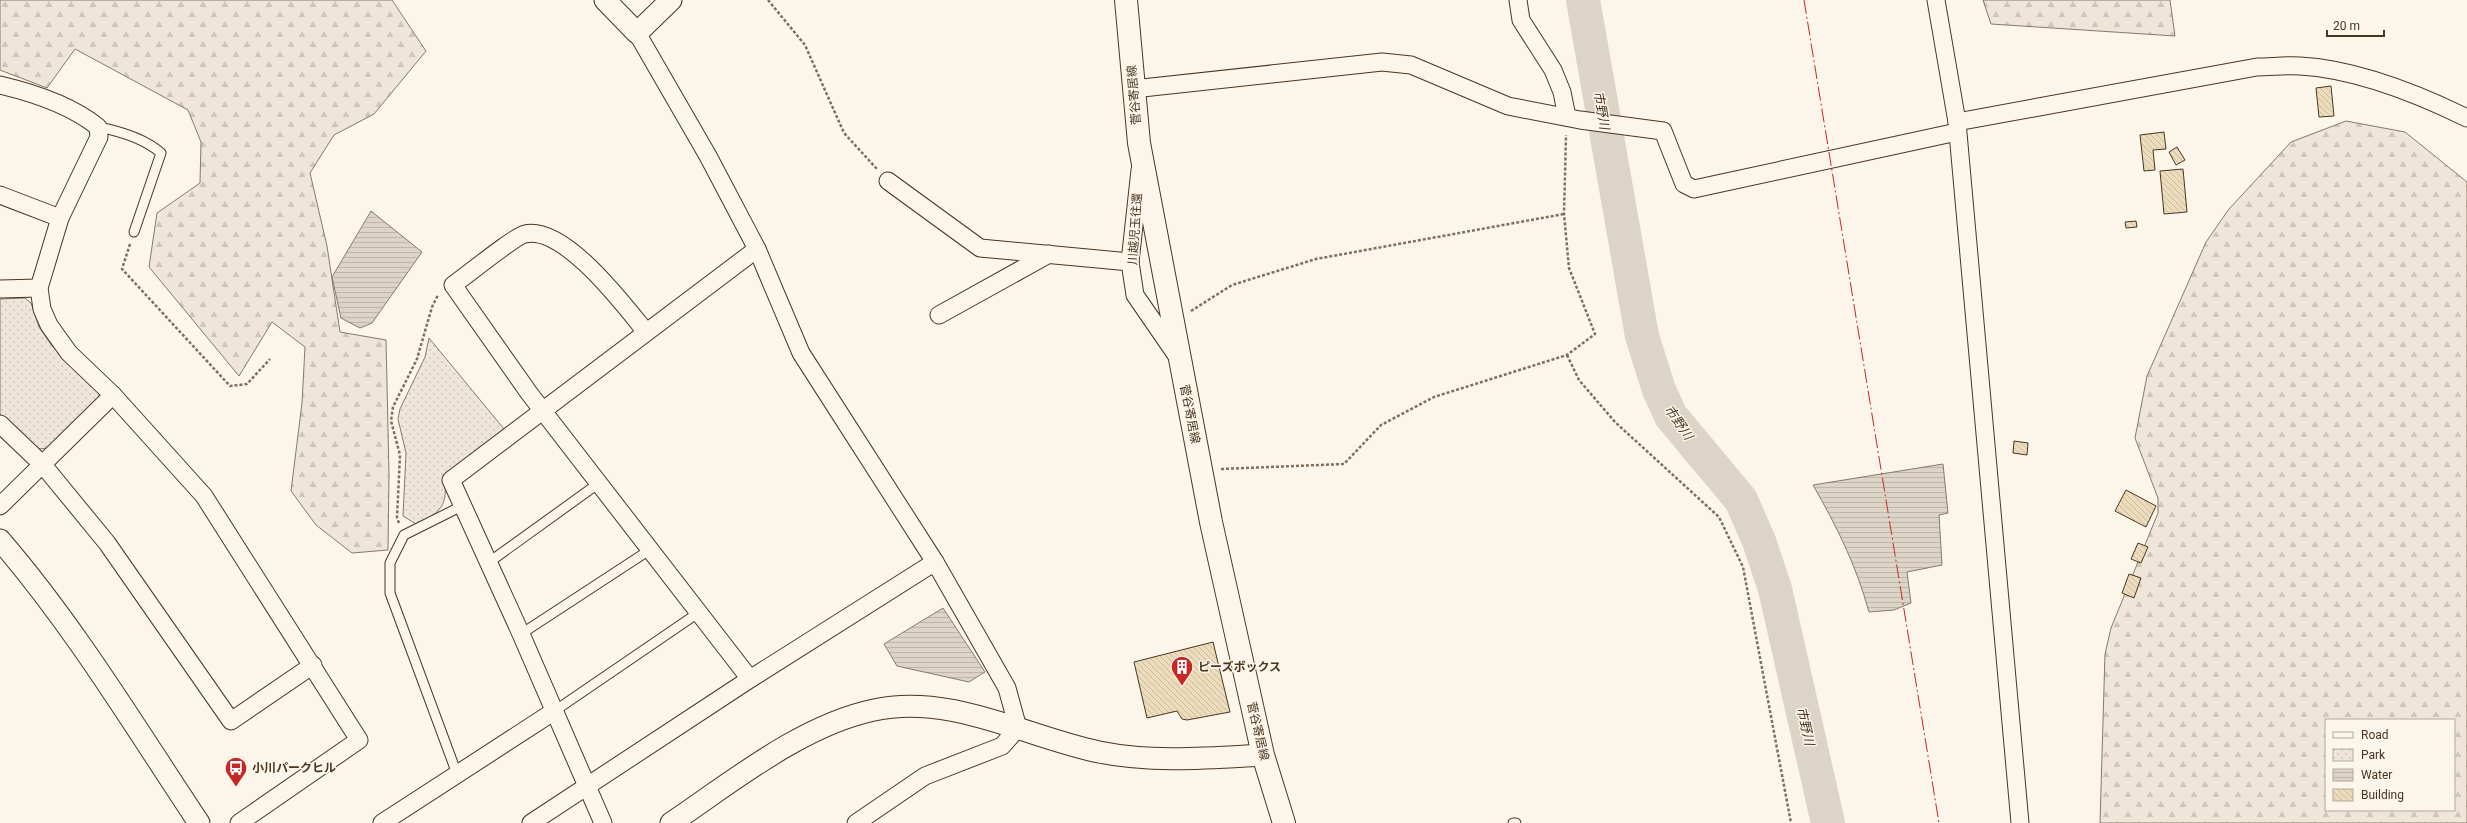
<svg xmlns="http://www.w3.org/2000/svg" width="2467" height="823" viewBox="0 0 2467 823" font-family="Roboto,'Noto Sans JP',sans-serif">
  <defs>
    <pattern id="forest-firs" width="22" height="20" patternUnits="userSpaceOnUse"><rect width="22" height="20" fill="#ede6d9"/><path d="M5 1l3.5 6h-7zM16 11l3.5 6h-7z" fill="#cdc6ba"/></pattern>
    <pattern id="park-dots" width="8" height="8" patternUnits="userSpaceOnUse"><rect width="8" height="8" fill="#ede6d9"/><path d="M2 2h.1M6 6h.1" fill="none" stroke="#cdc6ba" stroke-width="1.8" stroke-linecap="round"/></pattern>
    <pattern id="water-rules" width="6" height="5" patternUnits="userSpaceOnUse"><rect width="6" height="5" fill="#dcd4c6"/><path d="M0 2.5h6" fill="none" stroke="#beb7aa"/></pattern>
    <pattern id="building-back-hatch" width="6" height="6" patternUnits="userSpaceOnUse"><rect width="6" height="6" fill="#ecdcbc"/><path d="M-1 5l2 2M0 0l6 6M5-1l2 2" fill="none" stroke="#ccbda1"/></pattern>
  </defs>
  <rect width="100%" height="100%" fill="#fbf6e9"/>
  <g fill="url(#forest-firs)" stroke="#887966" fill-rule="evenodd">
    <path d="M0,0h392l34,51 -52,63 -40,21 -24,38 17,73 13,86 46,8 3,134 -1,76 -36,3 -36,-28 -25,-34 11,-88 3,-56 -33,-25 -33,54 -90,-109 8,-54 43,-30 1,-41 -13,-32 -113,-61 -28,39 -47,-18z"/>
    <path d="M1983,0h187l5,36 -184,-12z"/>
    <path d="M2346,121l59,11 62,50v641h-367l5,-169 6,-26 47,-115v-15l-23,-60 12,-62 59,-134 23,-33 62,-67zM2326,720h128v90h-128z"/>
  </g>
  <g fill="url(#park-dots)" stroke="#887966">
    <path d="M25,298l6,5 8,24 13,19 48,45 -2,12 -51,45 -8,1 -39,-35v-115z"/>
    <path d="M429,338l75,91 -60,48c5,29 -4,36 -28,47l-13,-8 3,-63 -8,-34 2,-10 25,-52z"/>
  </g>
  <g fill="url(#water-rules)" stroke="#887966">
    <path d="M371,211l51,41 -50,71 -12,5 -19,-10 -9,-41z"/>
    <path d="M1943,464l5,49 -9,2 3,50 -35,7 4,31 -17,7 -25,2c-13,-47 -32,-85 -56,-127z"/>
    <path d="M943,608l42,64 -16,10 -72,-16 -13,-22z"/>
  </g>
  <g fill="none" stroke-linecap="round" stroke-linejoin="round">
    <path stroke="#dcd4c6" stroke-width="34" d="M1583,0l59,336 17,54 12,26 70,84 18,41 16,48 53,234"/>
  </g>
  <g fill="url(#building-back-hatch)" stroke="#4a3520">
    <path d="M2331,86l3,30 -15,1 -3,-29z"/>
    <path d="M2164,132l2,17 -13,1 2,20 -11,1 -4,-36z"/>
    <path d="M2177,147l8,13 -9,5 -7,-13z"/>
    <path d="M2183,169l4,43 -23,2 -4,-43z"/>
    <path d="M2136,221l1,6 -11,1 -1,-6z"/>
    <path d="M2014,441l14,2 -1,12 -14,-2z"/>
    <path d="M2126,490l30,16 -10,21 -31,-16z"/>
    <path d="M2138,543l10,4 -7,16 -10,-4z"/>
    <path d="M2129,574l12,4 -7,20 -12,-5z"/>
    <path d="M1213,642l17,70 -43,8 -5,-1 -5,-8 -30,7 -13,-56z"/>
  </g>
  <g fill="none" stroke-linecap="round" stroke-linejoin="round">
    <g stroke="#4a3520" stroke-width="11">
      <g id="service">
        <path d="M98,127c21,4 47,12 63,26l-27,79"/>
        <path d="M488,563l111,-80"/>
        <path d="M521,634l130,-85"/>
        <path d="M553,712l145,-99"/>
        <path d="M457,774l-67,-181v-30l14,-28 58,-29"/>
        <path d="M1513,823h3"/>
      </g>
    </g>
    <g stroke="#4a3520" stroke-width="19">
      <g id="minor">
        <path d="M1518,0l3,20 32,50 9,22 5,25"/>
        <path d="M1936,0l21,122 63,701"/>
        <path d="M637,33l71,123 49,93 44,104 134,209 72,126 11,40 -16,18 -77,30 -69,47"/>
        <path d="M0,85c34,8 71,20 98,42l1,10 -39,81 -21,70 3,21 7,16 20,28 44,42 91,101 155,244 -120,83"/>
        <path d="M1133,89l249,-27 29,3 97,41 72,14 83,11 21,53 10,5 263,-57"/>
        <path d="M1957,122l300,-55c14,0 29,-2 43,-1 55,3 118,28 167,52"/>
        <path d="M1140,170l-10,92 5,33 42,61"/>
        <path d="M888,181l92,67 150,14"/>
        <path d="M0,195l60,23"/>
        <path d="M0,289l39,-1"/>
        <path d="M939,315l110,-61"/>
        <path d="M646,332c-22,-27 -82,-107 -121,-98 -10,2 -59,42 -72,51l76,108 221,286"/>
        <path d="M0,424l43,41 64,78 124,178 82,-56"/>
        <path d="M0,506l113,-111"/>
        <path d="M382,823l171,-111"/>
        <path d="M531,823l219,-144 185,-117"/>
        <path d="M603,823l-82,-189 -70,-154 306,-231"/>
      </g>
    </g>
    <g stroke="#4a3520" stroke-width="23">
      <g id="tertiary">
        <path d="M605,0l32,33 34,-33"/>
        <path d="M0,540c75,87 135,187 199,283"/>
        <path d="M671,823c61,-41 131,-98 203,-113 77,-17 152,27 225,42 54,11 110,6 164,3"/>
      </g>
    </g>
    <g stroke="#4a3520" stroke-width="24">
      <path id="secondary" d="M1126,0l13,143 72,379 52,233 21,68"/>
    </g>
    <g stroke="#7f6f5c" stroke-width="2.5" stroke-dasharray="3 2" stroke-linecap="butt">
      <path d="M768,0l37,45 39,88 33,36"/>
      <path d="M130,244l-8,25 108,117 17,-2 23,-25"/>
      <path d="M1191,311l41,-26 84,-26 248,-45"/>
      <path d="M1567,355l12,25 36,42 104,95 24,50 48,256"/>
      <path d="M1221,469l123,-5 37,-39 53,-28 133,-42 28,-21 -26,-66 -5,-54 2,-79"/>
      <path d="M399,523l-2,-5 3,-63 -9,-34 2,-14 24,-48 15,-52 6,-12"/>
    </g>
    <use href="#service" stroke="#fbf6e9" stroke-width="9"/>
    <use href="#minor" stroke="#fbf6e9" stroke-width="17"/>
    <use href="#tertiary" stroke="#fbf6e9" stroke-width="21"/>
    <use href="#secondary" stroke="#fbf6e9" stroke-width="22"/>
    <path stroke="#c62828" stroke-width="1" stroke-dasharray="14 3 2 3" stroke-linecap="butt" d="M1804,0l135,823"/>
  </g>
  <defs>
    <g id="building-pin" transform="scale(1.15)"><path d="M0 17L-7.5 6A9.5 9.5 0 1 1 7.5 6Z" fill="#c62828" stroke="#fbf6e9"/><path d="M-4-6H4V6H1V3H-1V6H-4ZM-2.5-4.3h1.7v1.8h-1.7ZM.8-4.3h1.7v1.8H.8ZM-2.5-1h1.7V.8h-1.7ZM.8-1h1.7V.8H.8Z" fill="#fff"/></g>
    <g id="bus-pin" transform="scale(1.15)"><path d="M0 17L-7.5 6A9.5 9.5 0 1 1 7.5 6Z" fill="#c62828" stroke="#fbf6e9"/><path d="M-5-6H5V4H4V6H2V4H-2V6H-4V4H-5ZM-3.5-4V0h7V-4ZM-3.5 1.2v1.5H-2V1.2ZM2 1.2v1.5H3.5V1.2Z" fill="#fff"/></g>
  </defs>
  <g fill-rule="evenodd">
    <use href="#building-pin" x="1182" y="667"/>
    <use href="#bus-pin" x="236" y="768"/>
  </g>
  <g text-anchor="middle" stroke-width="3" stroke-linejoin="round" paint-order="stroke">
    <g font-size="12" fill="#4a3520" stroke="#fbf6e9">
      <text transform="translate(1134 95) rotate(-95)" y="4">菅谷寄居線</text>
      <text transform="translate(1135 229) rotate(-86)" y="4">川越児玉往還</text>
      <text transform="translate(1190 414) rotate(79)" y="4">菅谷寄居線</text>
      <text transform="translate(1258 731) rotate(77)" y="4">菅谷寄居線</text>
    </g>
    <g font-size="12" font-weight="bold" fill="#4a3520" stroke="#fbf6e9" text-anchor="start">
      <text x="1198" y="671">ピーズボックス</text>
      <text x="252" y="772">小川パークヒル</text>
    </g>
    <g font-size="13" font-style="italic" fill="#4a3520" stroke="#fbf6e9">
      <text transform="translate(1602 110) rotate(80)" y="5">市野川</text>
      <text transform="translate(1679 422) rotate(55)" y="5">市野川</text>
      <text transform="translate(1806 726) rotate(77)" y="5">市野川</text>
    </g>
  </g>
  <rect x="2325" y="719" width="130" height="92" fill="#fbf6e9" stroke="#b4a999"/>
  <rect x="2333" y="732" width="20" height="6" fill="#fbf6e9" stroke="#b4a999"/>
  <text x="2361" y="739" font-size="12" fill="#4a3520">Road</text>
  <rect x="2333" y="749" width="20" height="12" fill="url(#park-dots)" stroke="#b4a999"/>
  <text x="2361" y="759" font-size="12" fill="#4a3520">Park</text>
  <rect x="2333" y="769" width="20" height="12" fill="url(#water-rules)" stroke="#b4a999"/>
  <text x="2361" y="779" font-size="12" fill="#4a3520">Water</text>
  <rect x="2333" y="789" width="20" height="12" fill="url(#building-back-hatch)" stroke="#b4a999"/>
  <text x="2361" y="799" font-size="12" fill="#4a3520">Building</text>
  <path d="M2327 30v6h57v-6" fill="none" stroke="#4a3520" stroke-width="2"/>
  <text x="2333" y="30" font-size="12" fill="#4a3520" stroke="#fbf6e9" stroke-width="3" paint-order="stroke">20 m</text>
</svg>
